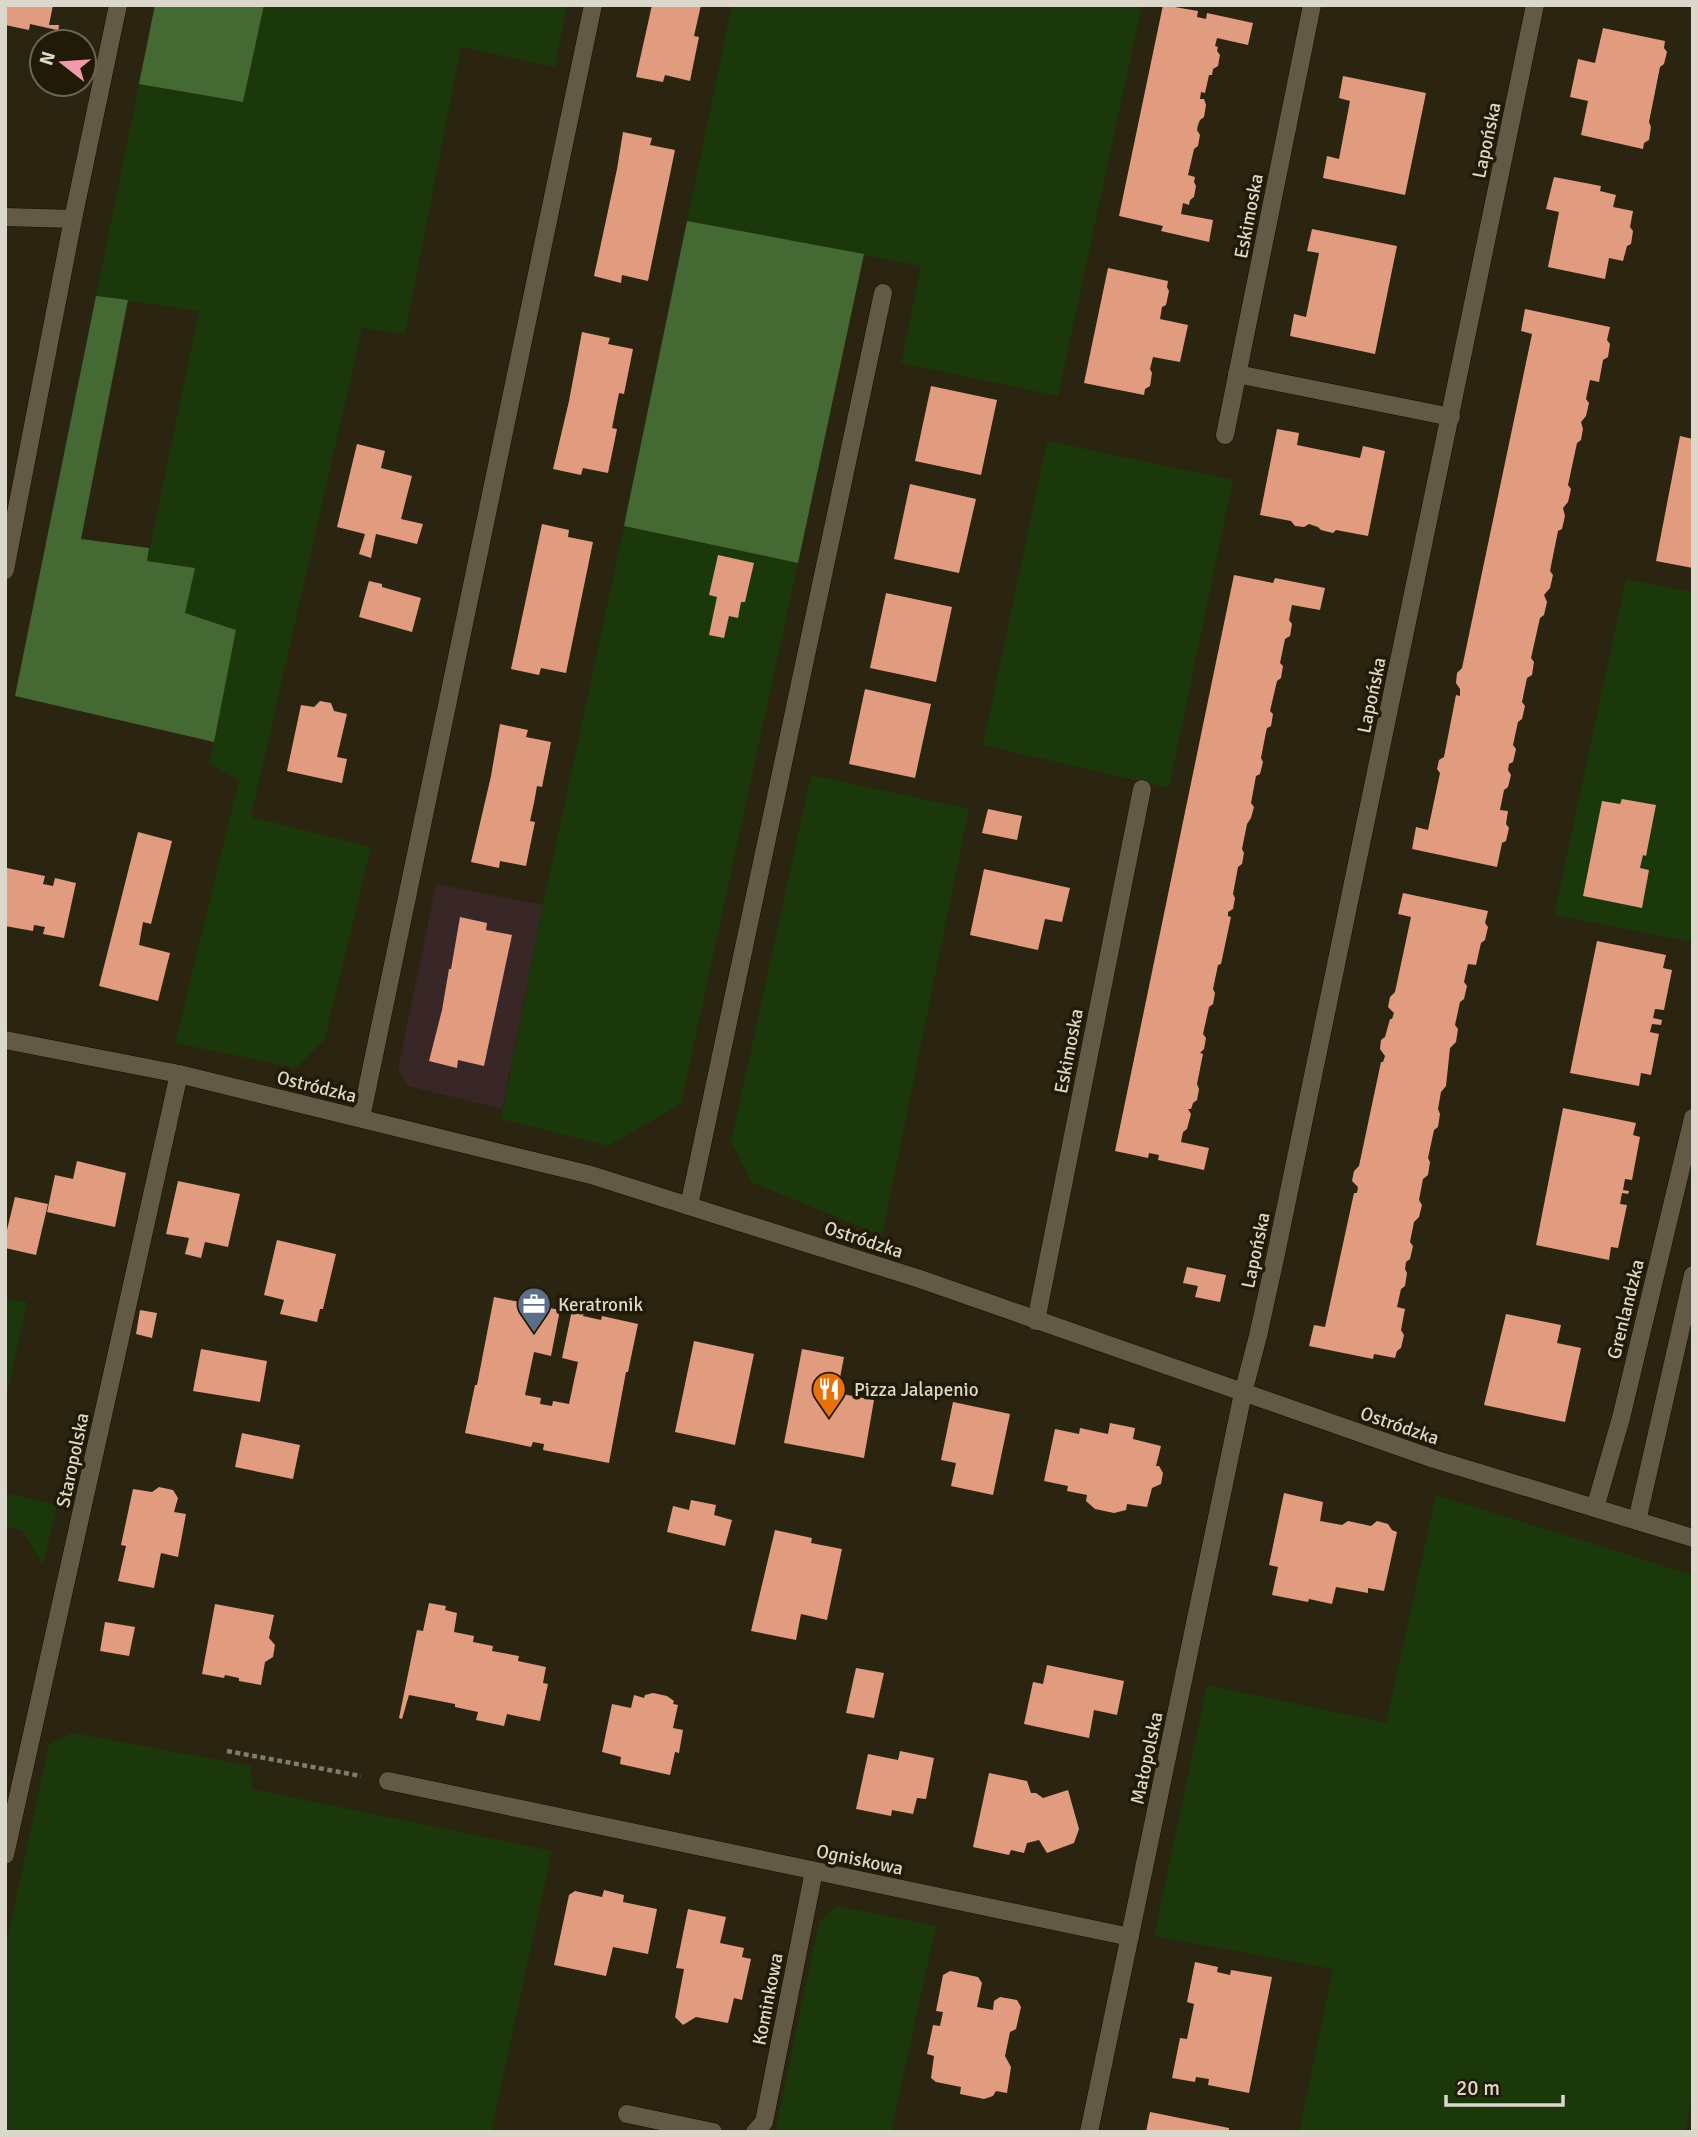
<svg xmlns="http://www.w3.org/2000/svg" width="1698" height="2137" viewBox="0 0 1698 2137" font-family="Signika,sans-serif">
  <rect width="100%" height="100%" fill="#2b2410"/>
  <path fill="#392627" d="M436,884l107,21 -41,204 -94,-23 -10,-17z"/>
  <g fill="#1b380b">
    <path d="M264,5h303l-12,62 -94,-20 -56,287 -43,-6 -111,489 120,30 -46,192 -28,29 -122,-25 64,-262 -30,-18 27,-133 -51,-17 -38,-52 52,-250 -103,-15 43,-212 104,18z"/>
    <path d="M732,5h410l-84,391 -157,-33 20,-97 -234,-45z"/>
    <path d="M1047,441l186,39 -64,308 -186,-43z"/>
    <path d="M624,526l174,37 -117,541 -73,42 -107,-27 42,-214z"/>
    <path d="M1626,579l67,13v350l-139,-27z"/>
    <path d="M811,775l158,34 -87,427 -131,-54 -20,-41z"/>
    <path d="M5,1299l22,3 -22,102z"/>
    <path d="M5,1493l52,12 -14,60 -21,-35 -17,-3z"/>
    <path d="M1436,1495l257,80v519l-8,38h-386l34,-163 -179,-33 53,-251 179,38z"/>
    <path d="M73,1733l178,33 1,23 300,62 -61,281h-486v-182l44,-206z"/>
    <path d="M838,1906l98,20 -45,206h-116l44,-210z"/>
  </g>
  <g fill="#456933">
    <path d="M155,5h109l-21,97 -104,-18z"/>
    <path d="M687,221l177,33 -66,309 -174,-37z"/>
    <path d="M96,296l32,4 -47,239 68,9 -2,13 48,7 -10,45 51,17 -22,112 -199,-46z"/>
  </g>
  <g fill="#e19c80">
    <path d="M5,5h48l-4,20h10l-1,8 -1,-3 -27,-6 -1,6 -24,-5z"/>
    <path d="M652,5h49l-7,31 5,1 -9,44 -25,-6 -2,7 -27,-5z"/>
    <path d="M1163,5l35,6 -1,6 9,2 1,-6 46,10 -5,22 -31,-7 -2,8 3,1 -1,4 3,4 -2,11 -5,3 -1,6h-3l-4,18 -4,-1 -1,7h4l2,6 -2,12 -4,3 -2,5 -1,5 3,5 -2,11 -4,3 -6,26 7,2 -1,5 2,4 -2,11 -4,3 -1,5 -6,-2 -2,11 32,6 -4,22 -48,-11 2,-5 -44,-10z"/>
    <path d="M1603,28l62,13 -1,7 3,4 -3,12 -4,3 -11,55 2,5 -2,13 -5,3 -1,6 -62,-14 7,-34 -18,-4 8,-38 17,4z"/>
    <path d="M1343,76l83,17 -21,102 -82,-17 4,-22 12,3 11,-58 -11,-3z"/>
    <path d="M623,132l29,6 -2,7 25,5 -27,131 -26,-6 -1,8 -27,-7 23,-107z"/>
    <path d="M1554,177l47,9 -1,5 16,4 -3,12 20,4 -3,16 3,4 -2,13 -4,2 -4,15 -14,-3 -4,21 -57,-12 11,-55 -13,-3z"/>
    <path d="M1312,229l85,17 -22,108 -85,-18 4,-22 12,3 13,-64 -12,-2z"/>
    <path d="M1108,268l60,13 -1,6 2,4 -3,14 -4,2 -2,12 28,6 -8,37 -27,-5 -3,12 2,4 -2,13 -5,3 -1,6 -60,-12z"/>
    <path d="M1525,309l85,18 -3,13 3,4 -2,13 -5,3 -4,22 -9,-2 -4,19 3,4 -3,13 -5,6 2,7 -2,11 -4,3 -9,42 3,4 -3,13 -5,6 2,8 -3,13 -4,2 -8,40 3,4 -3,13 -6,7 3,7 -3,13 -4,3 -9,40 3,4 -2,13 -5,3 -5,24 3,4 -3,13 -4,3 -5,23 3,4 -3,13 -4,2 -1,6 3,5 -3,12 -4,3 -4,20 8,1 -2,13 3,4 -3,13 -4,2 -5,24 -85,-18 4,-22 12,3 12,-57 -3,-4 2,-9 5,-3 12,-62 4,1v-7l-4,-6 1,-10 5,-5 70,-334 -11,-3z"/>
    <path d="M582,332l28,6 -2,6 25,5 -9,45 -5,-1 -7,35 5,1 -9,44 -25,-5 -2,7 -28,-6 16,-68z"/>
    <path d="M931,386l66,14 -16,75 -66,-14z"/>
    <path d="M1277,429l22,4 -2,12 63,13 3,-12 22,5 -17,85 -32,-6 -3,3 -12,-3 -3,-3 -9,-3 -5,3 -9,-1 -4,-5 -31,-6z"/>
    <path d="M1680,436l13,3v129l-37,-7z"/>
    <path d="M357,444l28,7 -4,17 31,8 -11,43 22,5 -6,20 -41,-10 -5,24 -12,-4 6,-20 -28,-7z"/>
    <path d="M910,484l66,15 -17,74 -65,-14z"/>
    <path d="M542,524l27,6 -1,7 25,5 -27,131 -25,-5 -2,7 -28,-6z"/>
    <path d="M718,555l36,8 -9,39h-4l-3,16 -9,-2 -5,22 -15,-3 8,-38 -8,-2z"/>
    <path d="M1234,575l39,8 2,-5 50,10 -5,22 -28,-5 -3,15 3,4 -2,12 -5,3 -5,24 3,3 -2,12 -4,3 -7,30 3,3 -2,12 -4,2 -1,4 -5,26 2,4 -3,12 -4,2 -5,27 3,4 -3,11 -4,6 -5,25 2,4 -2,11 -4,3 -5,27 2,4 -2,11 -5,3v4l3,1 -10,47 -3,1 -5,24 2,4 -2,11 -4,3 -6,27 3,4 -2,11 -4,4 3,1 -6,30 2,5 -2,11 -4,3 -2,6h-3l3,5 -4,15 -4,3 -2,10 28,6 -5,22 -46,-10 1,-5 -10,-2 -1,5 -33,-7z"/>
    <path d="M369,581l13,3v3l39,11 -9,34 -53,-15z"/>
    <path d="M886,593l66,14 -16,75 -66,-14z"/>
    <path d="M865,689l66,15 -16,74 -66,-14z"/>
    <path d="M320,701l11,2 3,8 13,3 -10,43 10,2 -5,24 -55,-12 14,-66 13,2z"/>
    <path d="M500,724l28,6 -2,7 25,5 -9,45 -5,-1 -3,17 -4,18 5,1 -9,44 -26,-5 -1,7 -28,-6 20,-86z"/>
    <path d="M1622,799l34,6 -10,51 -3,-1 -3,13 9,2 -7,38 -59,-12 19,-95 18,3z"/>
    <path d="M988,809l34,7 -5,24 -35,-7z"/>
    <path d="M138,832l34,9 -21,83 -8,-2 -4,23 31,8 -12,48 -59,-15z"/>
    <path d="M7,868l38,8 -2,8 10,2 2,-8 21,5 -12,55 -21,-4 2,-7 -11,-2 -1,6 -28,-5z"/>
    <path d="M984,869l86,19 -8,34 -17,-3 -7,31 -68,-15z"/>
    <path d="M1403,893l85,18 -3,12 3,4 -3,13 -4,3 -5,22 -8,-1 -4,18 3,4 -3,13 -4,3 -5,23 3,4 -2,13 -6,6 -4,38 -5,6 -3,17 2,5 -2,13 -4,3 -6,28 2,4 -2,13 -5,4 -4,21 3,5 -3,12 -5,5 -4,20 3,4 -3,13 -4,3 -1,7 2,4 -2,13 -4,3 -4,18 8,2 -4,21 3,5 -3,13 -4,3 -2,7 -21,-4 -1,5 -64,-13 5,-21 11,2 29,-134h3l1,-6 -6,-6 2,-10 5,-5 22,-104h2l2,-6 -5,-7 1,-9 4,-3 5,-18h2l2,-6 -6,-6 2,-10 5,-5 16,-75 -13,-3z"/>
    <path d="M460,917l27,6 -1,7 26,5 -28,131 -26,-6 -1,8 -28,-7 13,-51 7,-41h2z"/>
    <path d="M1597,941l69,14 -3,13 9,2 -8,40 -9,-1 -2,9 9,2 -1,5 -9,-1 -2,8 9,2 -8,41 -10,-2 -2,13 -69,-13z"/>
    <path d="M1563,1108l73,15 -3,12 7,2 -8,43 -7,-1 -2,11 6,1 -1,3 -6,-1 -2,11 7,1 -9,43 -7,-1 -2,13 -73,-15z"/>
    <path d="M77,1161l49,12 -11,54 -68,-15 8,-37 18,4z"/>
    <path d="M178,1181l62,13 -12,53 -23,-5 -4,16 -16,-4 4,-16 -23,-4z"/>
    <path d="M15,1197l33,7 -12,51 -31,-7v-10z"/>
    <path d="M277,1240l59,14 -13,55h-3l-3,13 -37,-8 4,-14 -20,-5z"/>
    <path d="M1187,1267l39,8 -6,27 -25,-5 3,-11 -15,-3z"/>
    <path d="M494,1297l66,13 -9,46 -17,-4 -9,43 16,3 -1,6 12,2 1,-5 16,3 9,-42 -16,-4 10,-48 12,2 -1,4 18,4 1,-4 36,8 -10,48h-2l-17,91 -66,-13 1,-6 -11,-2 -2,5 -66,-14 10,-48h2z"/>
    <path d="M140,1310l17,3 -5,25 -16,-4z"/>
    <path d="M1506,1314l55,11 -4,18 24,5 -16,74 -81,-17z"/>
    <path d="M694,1341l60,13 -19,91 -60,-13z"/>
    <path d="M201,1349l66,12 -7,41 -67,-11z"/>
    <path d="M802,1349l42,8 -7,36 37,7 -10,58 -80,-15z"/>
    <path d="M953,1402l57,12 -17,81 -42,-9 5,-23 -15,-3z"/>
    <path d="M1110,1423l25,5 -2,11 28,7 -5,20h3l4,7 -2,11 -9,4 -5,19 -20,-3 -1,6 -12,3 -19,-4 -9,-8 1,-6 -20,-4 1,-5 -24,-5 11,-52 24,5 1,-6 28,6z"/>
    <path d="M242,1433l58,12 -7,34 -58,-12z"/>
    <path d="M159,1487l14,3 5,8 -4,14 12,2 -8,43 -17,-4 -7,35 -36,-7 8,-35 -5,-1 12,-56 19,3z"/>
    <path d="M1284,1493l39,9 -3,19 22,4 6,-4 23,5 6,-5 11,3 4,6 5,2 -13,59 -16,-3v5l-32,-6 -4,17 -23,-5 -1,3 -36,-7 6,-28 -9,-2z"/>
    <path d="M691,1500l25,5 -2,10 18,5 -7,26 -58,-14 6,-26 16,4z"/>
    <path d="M775,1530l37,8 -1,5 31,6 -15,71 -26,-6 -5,26 -45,-9z"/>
    <path d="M429,1603l17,3 -1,4 12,3 -3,19 20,4 -1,6 20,4 -1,5 27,5 -1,5 28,6 -3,16 5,1 -8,37 -33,-7 -3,12 -28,-6 2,-8 -23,-5v-3l-46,-9 -7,24 -3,-1 18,-88 6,1z"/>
    <path d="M215,1604l59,11 -5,23 6,7 -2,12 -8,5 -4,23 -22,-4v-3l-14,-3 -1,3 -22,-4z"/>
    <path d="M105,1622l30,5 -6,29 -29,-5z"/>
    <path d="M1047,1665l77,16 -7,34 -23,-5 -5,28 -65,-14 9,-42 10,2z"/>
    <path d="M856,1668l28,5 -10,45 -28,-5z"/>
    <path d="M653,1693l14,3 7,5 -1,3 5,1 -5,23 10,2 -4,23 -4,-1 -5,23 -50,-11 1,-7 -19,-5 10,-48 19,4 3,-13 10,3 1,-3z"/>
    <path d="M900,1751l34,7 -8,41 -9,-1 -4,16 -21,-4 -1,6 -35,-7 12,-55 30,6z"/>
    <path d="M989,1773l38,8 4,12h5l7,5 25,-8 11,39 -5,14 -27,10 -8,-13 -12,3 -3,10 -13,-3 -2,5 -36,-8z"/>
    <path d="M604,1890l20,5 -1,7 34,7 -9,45 -35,-7 -7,29 -52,-11 15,-70 6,-4 27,6z"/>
    <path d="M688,1909l38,8 -6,26 24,5 -2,9 9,2 -9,41 -8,-2 -6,25 -32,-6 -13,8 -8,-8 9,-48 -8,-1z"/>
    <path d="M1195,1962l23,5 -1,5 13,3 1,-5 41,7 -23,116 -41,-8 1,-6 -13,-2 -1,5 -23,-4 8,-40 7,1 7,-35 -7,-2z"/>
    <path d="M950,1971l28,6 4,6 -5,24 16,3 1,-9 6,-4 17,3 4,7 -5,22 -6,3 -5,24 6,11 -4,26 -11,-2 -3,5 -9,3 -24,-5 1,-7 -25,-5 -5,-4 3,-22 -7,-2 6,-29 7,1 3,-14 -7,-1 7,-36z"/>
    <path d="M1150,2112l79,16v4h-83z"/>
  </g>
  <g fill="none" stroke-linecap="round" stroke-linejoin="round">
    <g stroke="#140d00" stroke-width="19">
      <g id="minor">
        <path d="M5,217l68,2"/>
        <path d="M1237,374l214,43"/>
        <path d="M1225,435l87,-430"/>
        <path d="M5,570l68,-351 45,-214"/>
        <path d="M5,1040l174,34 412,101 329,104 514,180 259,79"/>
        <path d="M361,1118l232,-1113"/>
        <path d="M689,1206l194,-913"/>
        <path d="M1036,1321l106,-532"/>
        <path d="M1595,1508l26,-90 72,-300"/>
        <path d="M1637,1521l56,-246"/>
        <path d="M388,1781l742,156"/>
        <path d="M5,1855l174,-781"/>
        <path d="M627,2114l86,18"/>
        <path d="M755,2132l9,-10 50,-251"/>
        <path d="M1089,2132l154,-739 15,-57 18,-82 259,-1249"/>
      </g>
    </g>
    <path stroke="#827c6c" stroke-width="4.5" stroke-dasharray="5 3.5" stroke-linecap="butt" d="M227,1751l134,25"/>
    <use href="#minor" stroke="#635a45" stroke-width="18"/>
  </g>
  <defs>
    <g id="office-pin" transform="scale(1.75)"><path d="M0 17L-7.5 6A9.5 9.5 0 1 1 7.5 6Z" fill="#5c6f8a" stroke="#211a06"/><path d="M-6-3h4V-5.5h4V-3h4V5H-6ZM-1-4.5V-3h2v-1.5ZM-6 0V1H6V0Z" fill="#fff"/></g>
    <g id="restaurant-pin" transform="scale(1.75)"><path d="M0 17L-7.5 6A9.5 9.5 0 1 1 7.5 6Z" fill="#e8710a" stroke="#211a06"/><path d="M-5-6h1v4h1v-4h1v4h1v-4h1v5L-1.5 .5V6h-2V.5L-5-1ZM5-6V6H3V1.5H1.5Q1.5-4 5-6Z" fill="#fff"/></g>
  </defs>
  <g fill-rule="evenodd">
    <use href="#office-pin" x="534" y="1304"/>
    <use href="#restaurant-pin" x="829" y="1389"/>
  </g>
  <g text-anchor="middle" stroke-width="7" stroke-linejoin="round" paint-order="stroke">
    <g font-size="19" fill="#dbd7ca" stroke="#211a06">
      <text transform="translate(1486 140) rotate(-78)" y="7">Lapońska</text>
      <text transform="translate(1248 216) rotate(-79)" y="7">Eskimoska</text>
      <text transform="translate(1371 695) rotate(-78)" y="7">Lapońska</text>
      <text transform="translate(1068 1051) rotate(-79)" y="7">Eskimoska</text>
      <text transform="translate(317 1086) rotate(14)" y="7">Ostródzka</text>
      <text transform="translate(864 1239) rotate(18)" y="7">Ostródzka</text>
      <text transform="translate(1255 1250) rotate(-78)" y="7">Lapońska</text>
      <text transform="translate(1625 1309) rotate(-76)" y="7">Grenlandzka</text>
      <text transform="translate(1400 1425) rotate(19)" y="7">Ostródzka</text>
      <text transform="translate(72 1460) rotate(-78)" y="7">Staropolska</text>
      <text transform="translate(1146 1758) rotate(-78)" y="7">Małopolska</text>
      <text transform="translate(860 1859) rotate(12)" y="7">Ogniskowa</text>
      <text transform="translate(767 1999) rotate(-79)" y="7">Kominkowa</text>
    </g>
    <g font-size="19" fill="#dbd7ca" stroke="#211a06" text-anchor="start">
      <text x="558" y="1311">Keratronik</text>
      <text x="854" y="1396">Pizza Jalapenio</text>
    </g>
  </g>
  <rect width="1698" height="2137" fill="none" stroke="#dbd7ca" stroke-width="14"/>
  <g transform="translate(63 63) rotate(287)"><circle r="33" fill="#211a06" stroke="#6b6654" stroke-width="2"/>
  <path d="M0-5L12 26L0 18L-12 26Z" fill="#f29aac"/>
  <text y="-10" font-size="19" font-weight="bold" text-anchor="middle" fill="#dbd7ca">N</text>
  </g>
  <path d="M1446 2095v10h117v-10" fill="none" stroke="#dbd7ca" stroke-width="3.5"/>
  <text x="1456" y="2095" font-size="21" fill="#dbd7ca" stroke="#211a06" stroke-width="5" paint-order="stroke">20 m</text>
</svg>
